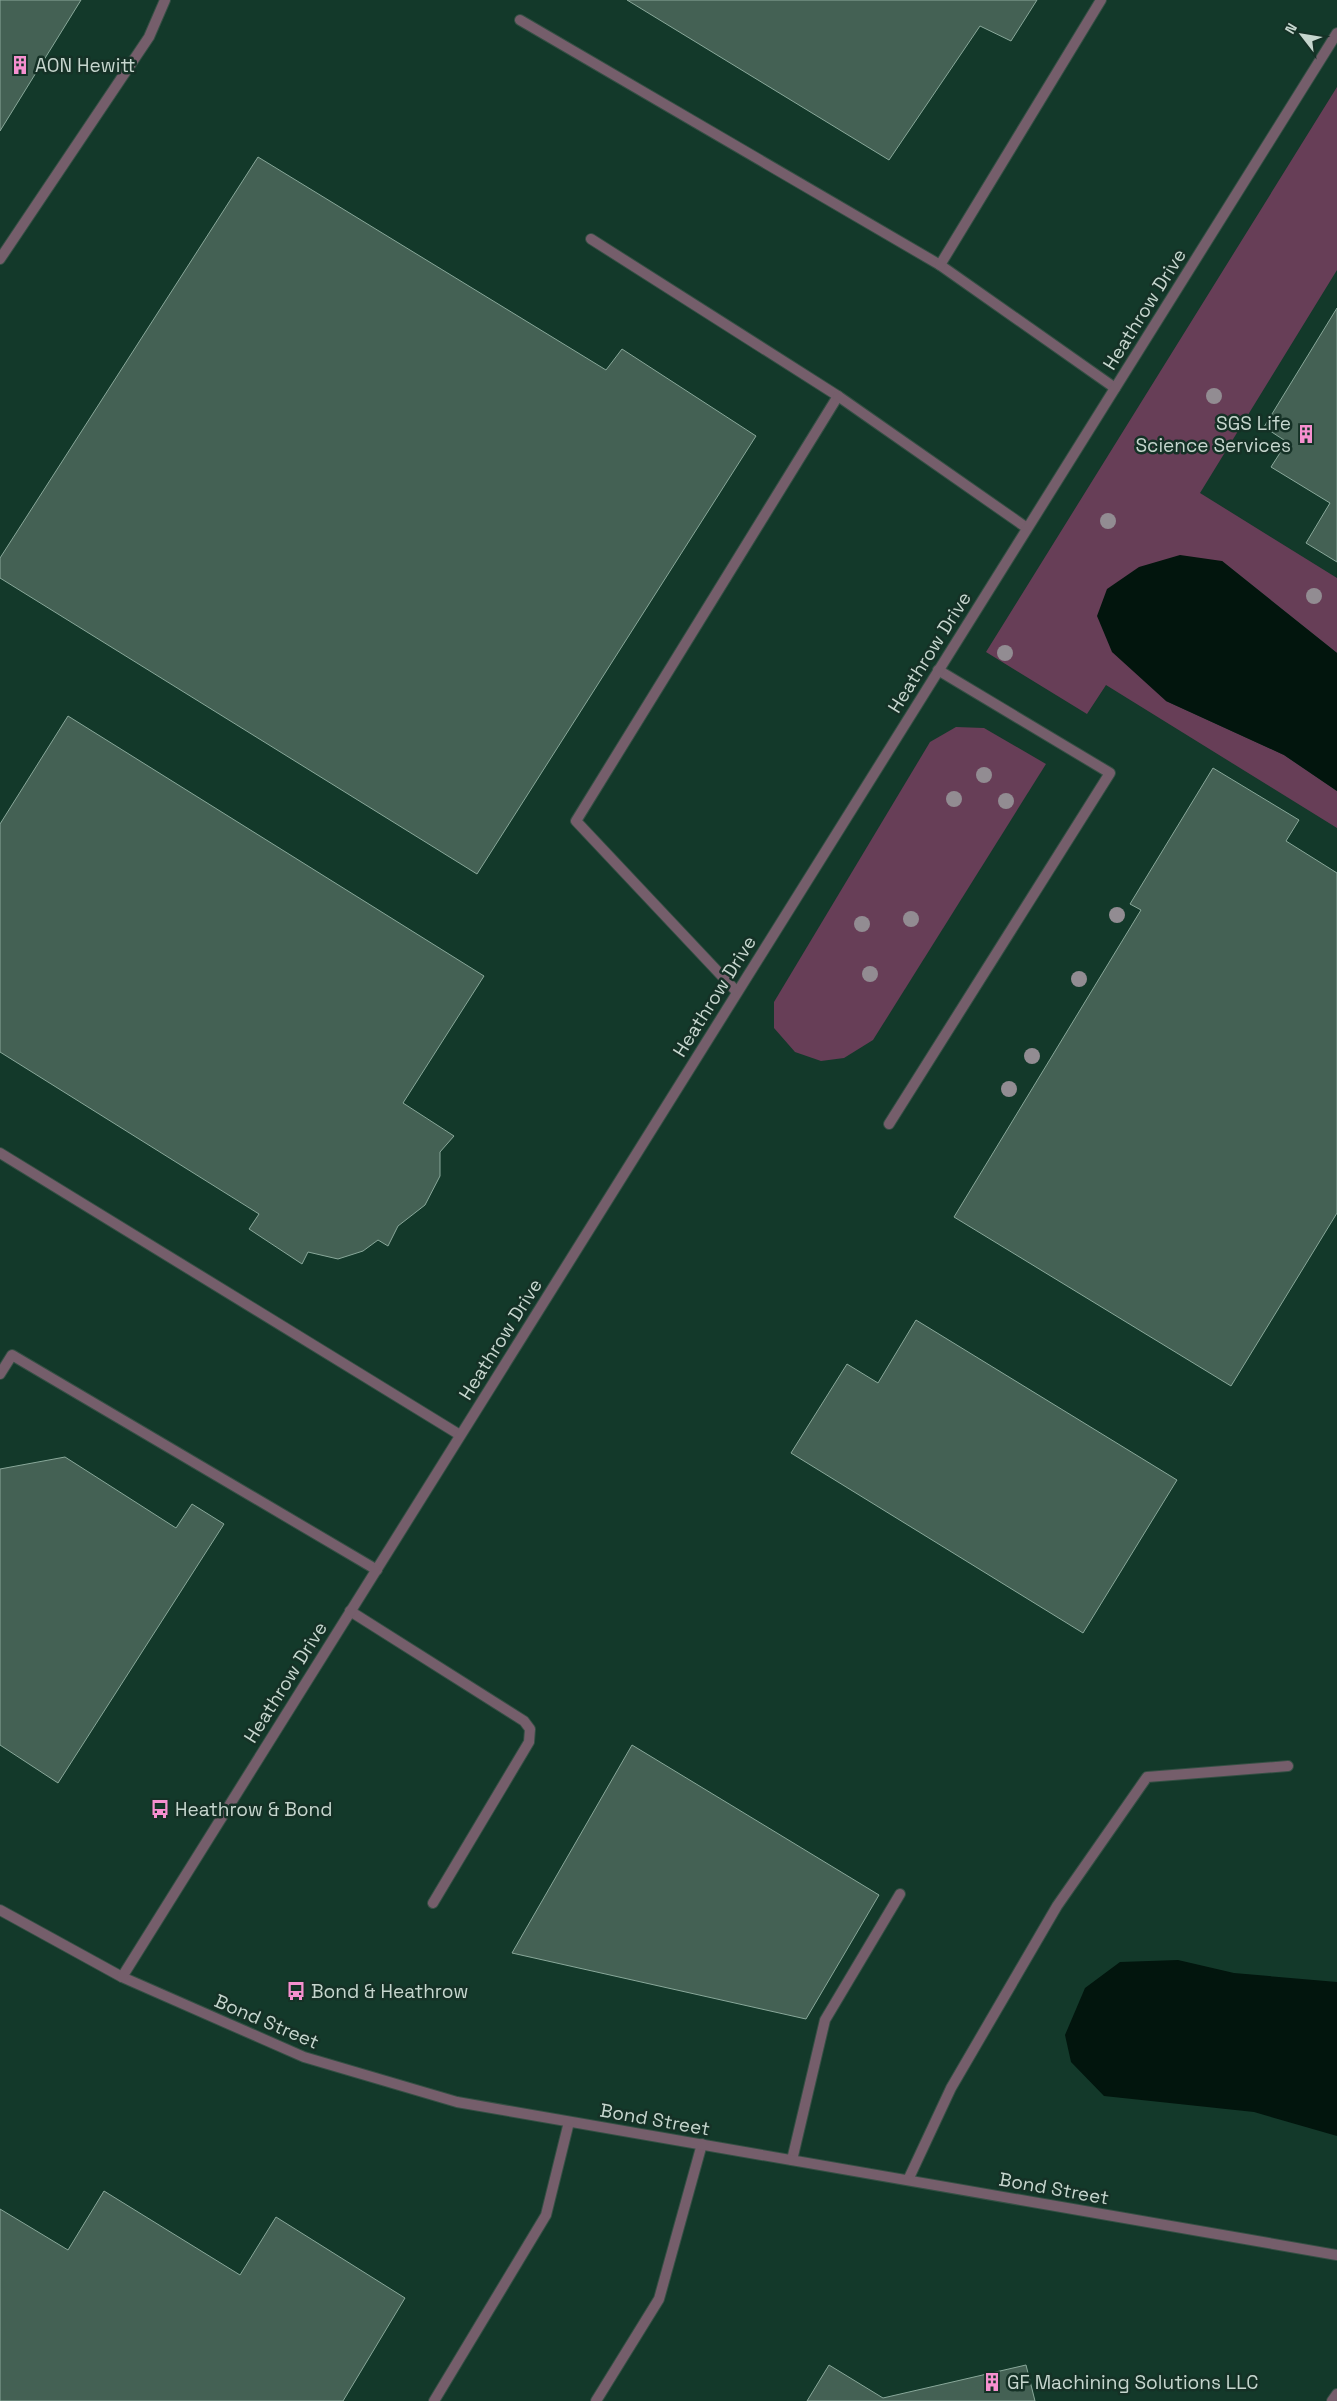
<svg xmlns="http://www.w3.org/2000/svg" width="1337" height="2401" viewBox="0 0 1337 2401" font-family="'Space Grotesk',sans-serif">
  <rect width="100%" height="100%" fill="#153126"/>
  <rect fill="#13392a" x="0" y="0" width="1337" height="2401"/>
  <g fill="#673e57">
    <path d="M1337,87v183l-137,223 137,85v75l-115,-92 -56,140 118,54 53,36v37l-231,-143 -19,29 -101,-62z"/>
    <path d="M956,727l28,1 62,36 -173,276 -29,18 -23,3 -26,-9 -21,-24v-26l156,-260z"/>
  </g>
  <g fill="#02150d">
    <path d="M1180,555l42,6 115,92v138l-53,-36 -118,-54 -54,-49 -15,-36 10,-27 32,-22z"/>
    <path d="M1178,1960l56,13 103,9v154l-83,-24 -150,-16 -33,-34 -6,-27 20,-47 35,-26z"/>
  </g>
  <g fill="#446154" stroke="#89a89a">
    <path d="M0,0h81l-81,131z"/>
    <path d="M627,0h410l-26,41 -31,-15 -91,134z"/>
    <path d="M258,157l348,213 16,-21 134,87 -279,438 -477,-296v-20z"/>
    <path d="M1337,308v254l-31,-19 24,-40 -59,-36 16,-25 -23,-15z"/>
    <path d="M68,716l416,260 -81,127 51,33 -14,16v24l-15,29 -27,21 -10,20 -10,-6 -15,11 -25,8 -30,-7 -6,12 -53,-35 10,-15 -259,-162v-228z"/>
    <path d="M1213,768l86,52 -13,21 51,32v340l-106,173 -277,-169 187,-307 -11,-6z"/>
    <path d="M916,1320l261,160 -94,153 -292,-180 56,-89 31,19z"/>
    <path d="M65,1457l111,71 16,-24 32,20 -166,259 -58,-38v-276z"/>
    <path d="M632,1745l247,150 -73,124 -294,-66z"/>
    <path d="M104,2191l136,84 36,-58 129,81 -62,103h-343v-192l68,41z"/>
    <path d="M829,2365l54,33 143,-33 9,36h-228z"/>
  </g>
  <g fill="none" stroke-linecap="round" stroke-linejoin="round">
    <g stroke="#354f44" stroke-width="12">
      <g id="lane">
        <path d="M520,20l420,245 175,123"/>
        <path d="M591,239l247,157 -262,425 161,171"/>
        <path d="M0,259l149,-222 16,-37"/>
        <path d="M940,265l161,-265"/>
        <path d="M838,396l189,132"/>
        <path d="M889,1124l221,-351 -172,-103"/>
        <path d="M0,1153l460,282"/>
        <path d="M0,1374l12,-19 365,215"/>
        <path d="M350,1611l174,110 6,8 -1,13 -96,161"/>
        <path d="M792,2160l33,-140 75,-126"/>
        <path d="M908,2180l43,-92 106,-182 90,-129 141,-11"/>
        <path d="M434,2401l112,-186 23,-93"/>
        <path d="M596,2401l63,-102 43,-155"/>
        <path d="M1332,2401l5,-7"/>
      </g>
    </g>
    <g stroke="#354f44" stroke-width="12">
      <g id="street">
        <path d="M0,1910l122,67 182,80 153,45 880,153"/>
        <path d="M122,1977l1215,-1944"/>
      </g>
    </g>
    <use href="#lane" stroke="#755e6b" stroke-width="10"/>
    <use href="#street" stroke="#755e6b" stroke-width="10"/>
  </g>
  <g fill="#928c92">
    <circle cx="1214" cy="396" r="8"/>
    <circle cx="1108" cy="521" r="8"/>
    <circle cx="1314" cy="596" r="8"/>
    <circle cx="1005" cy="653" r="8"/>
    <circle cx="984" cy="775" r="8"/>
    <circle cx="954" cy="799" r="8"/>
    <circle cx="1006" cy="801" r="8"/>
    <circle cx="1117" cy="915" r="8"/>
    <circle cx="911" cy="919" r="8"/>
    <circle cx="862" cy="924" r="8"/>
    <circle cx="870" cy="974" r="8"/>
    <circle cx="1079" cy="979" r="8"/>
    <circle cx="1032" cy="1056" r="8"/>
    <circle cx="1009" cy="1089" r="8"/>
  </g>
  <defs>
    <g id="building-bare" transform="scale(1.5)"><path d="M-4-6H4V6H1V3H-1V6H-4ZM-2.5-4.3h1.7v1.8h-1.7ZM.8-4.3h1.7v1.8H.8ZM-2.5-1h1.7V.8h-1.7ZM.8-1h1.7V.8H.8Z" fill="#f690cf" stroke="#153126" stroke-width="2.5" paint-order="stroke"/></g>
    <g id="bus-bare" transform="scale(1.5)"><path d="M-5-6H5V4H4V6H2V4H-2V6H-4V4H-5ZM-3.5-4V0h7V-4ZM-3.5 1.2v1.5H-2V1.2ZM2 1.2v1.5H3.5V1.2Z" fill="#f690cf" stroke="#153126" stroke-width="2.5" paint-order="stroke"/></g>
  </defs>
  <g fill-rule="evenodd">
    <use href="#building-bare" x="20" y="65"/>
    <use href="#building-bare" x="1306" y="434"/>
    <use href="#bus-bare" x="160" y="1809"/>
    <use href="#bus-bare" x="296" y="1991"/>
    <use href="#building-bare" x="992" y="2382"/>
  </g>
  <g text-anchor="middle" stroke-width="5" stroke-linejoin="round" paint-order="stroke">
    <g font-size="19" fill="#c6d6ce" stroke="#153126" text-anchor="start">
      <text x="35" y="72">AON Hewitt</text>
      <text x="1291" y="430" text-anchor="end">SGS Life<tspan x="1291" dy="22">Science Services</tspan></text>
      <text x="175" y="1816">Heathrow &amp; Bond</text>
      <text x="311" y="1998">Bond &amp; Heathrow</text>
      <text x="1007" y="2389">GF Machining Solutions LLC</text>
    </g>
    <g font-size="19" fill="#c6d6ce" stroke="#153126">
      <text transform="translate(1144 309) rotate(-58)" y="7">Heathrow Drive</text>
      <text transform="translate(929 652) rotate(-58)" y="7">Heathrow Drive</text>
      <text transform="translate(714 996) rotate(-58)" y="7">Heathrow Drive</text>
      <text transform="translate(500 1339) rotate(-58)" y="7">Heathrow Drive</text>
      <text transform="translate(285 1682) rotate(-58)" y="7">Heathrow Drive</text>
      <text transform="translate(267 2021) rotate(23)" y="7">Bond Street</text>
      <text transform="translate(655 2119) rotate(10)" y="7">Bond Street</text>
      <text transform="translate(1054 2188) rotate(10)" y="7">Bond Street</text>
    </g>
  </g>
  <g transform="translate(1302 35) rotate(301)" stroke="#153126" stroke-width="4" paint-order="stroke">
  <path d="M0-4L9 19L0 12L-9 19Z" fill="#c6d6ce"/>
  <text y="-8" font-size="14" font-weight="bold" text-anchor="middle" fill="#c6d6ce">N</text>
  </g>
</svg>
